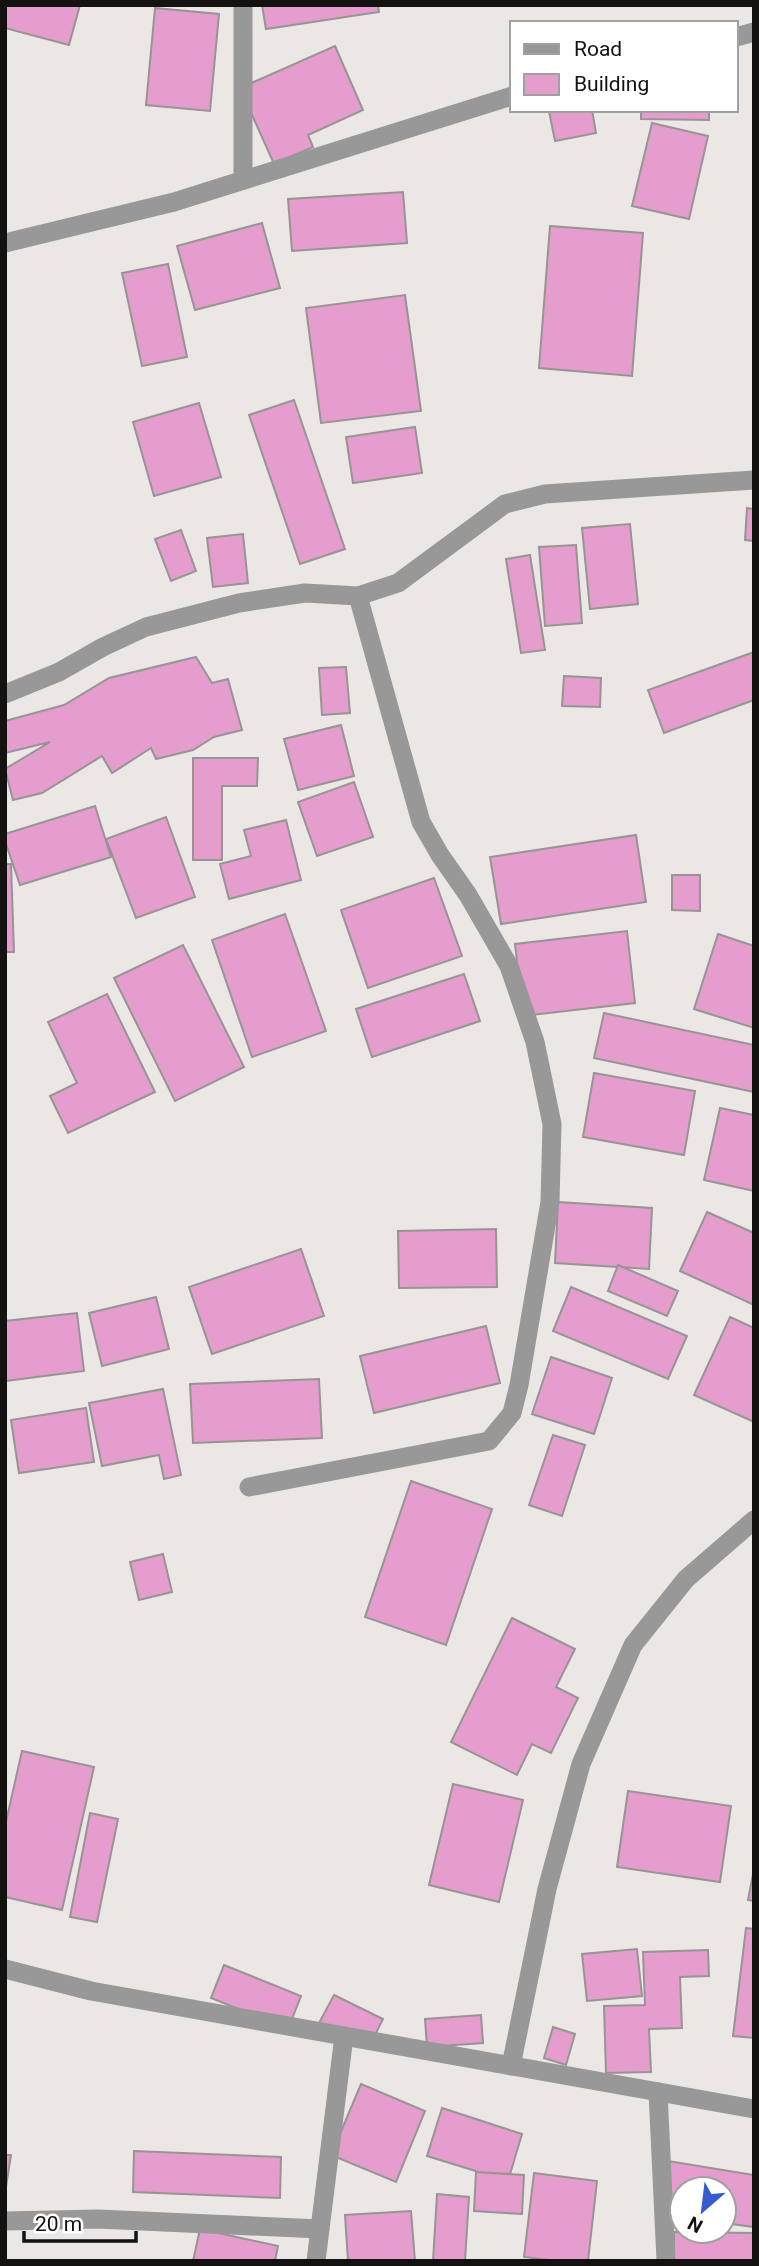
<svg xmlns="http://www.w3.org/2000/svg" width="759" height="2266" viewBox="0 0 759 2266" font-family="Roboto,sans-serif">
  <rect width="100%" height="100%" fill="#eae7e4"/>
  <g fill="#e49dcc" stroke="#989496" stroke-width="2">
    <path d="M5,5h75l-11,40 -64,-17z"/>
    <path d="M262,5h116l1,7 -113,17z"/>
    <path d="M155,8l64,6 -9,97 -64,-6z"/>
    <path d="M335,46l28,64 -55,25 5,12 -39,17 -34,-76z"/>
    <path d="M556,110h36l4,23 -41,8 -6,-30z"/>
    <path d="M641,110h68v10l-68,-1z"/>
    <path d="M652,123l56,13 -19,83 -57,-13z"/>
    <path d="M403,192l4,51 -115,8 -4,-52z"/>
    <path d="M262,223l18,65 -85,22 -18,-64z"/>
    <path d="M550,226l93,7 -11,143 -93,-8z"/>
    <path d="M168,264l19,93 -45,9 -20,-93z"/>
    <path d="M405,295l16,116 -100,12 -15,-115z"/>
    <path d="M294,400l51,149 -45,15 -51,-149z"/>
    <path d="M199,403l22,74 -67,19 -21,-74z"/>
    <path d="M415,427l7,46 -69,10 -7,-46z"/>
    <path d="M747,508l7,1v32l-9,-1z"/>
    <path d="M630,524l8,80 -48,5 -8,-81z"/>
    <path d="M181,530l15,41 -25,10 -16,-42z"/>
    <path d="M243,534l5,49 -35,4 -6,-49z"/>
    <path d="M576,545l6,78 -37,3 -6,-79z"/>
    <path d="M530,555l15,95 -24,3 -15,-94z"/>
    <path d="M754,652v48l-90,33 -16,-43z"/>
    <path d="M196,657l16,26 16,-4 14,51 -28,7 -21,13 -37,9 -5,-11 -39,25 -10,-17 -60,37 -29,7 -8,-31 45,-27 -45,11v-32l59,-16 45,-27z"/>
    <path d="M346,667l4,46 -28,2 -3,-47z"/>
    <path d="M564,676l37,2 -1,29 -38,-1z"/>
    <path d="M341,725l13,51 -56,14 -14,-51z"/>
    <path d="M193,758h65l-1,28h-35v74h-29z"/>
    <path d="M354,782l19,55 -56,19 -19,-54z"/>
    <path d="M95,806l16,51 -91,28 -15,-44v-7z"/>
    <path d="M166,817l29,80 -59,21 -30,-79z"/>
    <path d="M286,820l15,60 -72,19 -9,-35 31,-8 -7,-26z"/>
    <path d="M636,835l10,67 -145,22 -11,-67z"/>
    <path d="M5,864h6l3,88h-9z"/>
    <path d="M672,875h28v36l-28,-1z"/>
    <path d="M434,878l28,78 -94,32 -27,-78z"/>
    <path d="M285,914l41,117 -74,26 -40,-117z"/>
    <path d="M627,931l8,72 -112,13 -8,-72z"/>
    <path d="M718,934l36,12v82l-60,-19z"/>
    <path d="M183,945l61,122 -69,34 -61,-123z"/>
    <path d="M464,974l16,47 -108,36 -16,-48z"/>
    <path d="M107,994l48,98 -87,41 -18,-37 27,-13 -29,-61z"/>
    <path d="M604,1013l150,32v47l-160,-34z"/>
    <path d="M594,1073l101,18 -11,64 -101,-18z"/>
    <path d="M720,1108l34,7v76l-50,-11z"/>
    <path d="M558,1202l94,6 -3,61 -94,-6z"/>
    <path d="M707,1212l47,21v72l-74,-34z"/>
    <path d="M496,1229l1,58 -98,1 -1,-57z"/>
    <path d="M301,1249l23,67 -112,38 -23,-67z"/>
    <path d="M618,1265l60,26 -11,25 -59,-25z"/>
    <path d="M571,1287l116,49 -19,43 -115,-48z"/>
    <path d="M156,1297l13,52 -67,17 -13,-53z"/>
    <path d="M77,1313l7,58 -79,10v-60z"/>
    <path d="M730,1317l24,11v94l-60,-27z"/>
    <path d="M486,1326l14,57 -126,30 -14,-57z"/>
    <path d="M551,1357l61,21 -18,56 -62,-20z"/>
    <path d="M319,1379l3,59 -129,5 -3,-59z"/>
    <path d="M163,1389l18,86 -17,4 -5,-24 -57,11 -13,-63z"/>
    <path d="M86,1408l8,54 -75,11 -8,-53z"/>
    <path d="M553,1435l32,10 -23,71 -33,-11z"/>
    <path d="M411,1481l81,28 -46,136 -81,-28z"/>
    <path d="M163,1554l9,38 -33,8 -9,-38z"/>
    <path d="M512,1618l63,31 -19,38 22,11 -27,55 -19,-9 -15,31 -66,-33z"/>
    <path d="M22,1751l72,16 -32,143 -57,-13v-71z"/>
    <path d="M453,1784l70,16 -24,102 -70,-17z"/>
    <path d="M628,1791l103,15 -11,76 -103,-15z"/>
    <path d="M90,1813l28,6 -21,103 -27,-5z"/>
    <path d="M754,1869v32l-6,-1z"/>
    <path d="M746,1928l8,1v109l-21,-2z"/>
    <path d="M637,1949l5,47 -55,5 -5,-47z"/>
    <path d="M708,1950l1,26 -29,1 2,51 -33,1 2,43 -45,1 -2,-67 41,-1 -2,-53z"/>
    <path d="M224,1965l77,31 -13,33 -77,-31z"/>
    <path d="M334,1995l49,24 -15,30 -50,-24z"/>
    <path d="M481,2015l2,28 -56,4 -2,-28z"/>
    <path d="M553,2027l22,7 -9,31 -22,-7z"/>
    <path d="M361,2084l64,27 -29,71 -65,-27z"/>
    <path d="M442,2108l80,26 -14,47 -81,-25z"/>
    <path d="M134,2151l147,6 -1,41 -147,-6z"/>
    <path d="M5,2155h6l-6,38z"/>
    <path d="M668,2161l86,14v52l-30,-4v-34h-42v27l-22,-4z"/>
    <path d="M476,2172l48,3 -2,39 -48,-3z"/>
    <path d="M534,2173l63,8 -9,80h-31l-33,-4z"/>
    <path d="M437,2194l32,3 -4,64h-32z"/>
    <path d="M411,2211l4,50h-67l-3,-46z"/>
    <path d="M200,2229l78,17 -3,15h-82z"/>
    <path d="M674,2232l80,1v28h-80z"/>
  </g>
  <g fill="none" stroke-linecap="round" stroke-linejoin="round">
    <g stroke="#999898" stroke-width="19">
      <path d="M243,5v175"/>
      <path d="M736,37l18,-5"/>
      <path d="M5,243l169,-41 338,-106"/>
      <path d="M5,694l54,-22 44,-25 43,-20 93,-24 66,-10 53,3 40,-13 107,-79 40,-10 209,-14"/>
      <path d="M249,1487l240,-46 23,-28 7,-28 31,-183 2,-78 -17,-82 -26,-76 -41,-71 -28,-40 -19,-33 -63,-226"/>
      <path d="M511,2066l36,-177 34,-125 52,-119 53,-66 68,-59"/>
      <path d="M658,2092l8,169"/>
      <path d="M5,2221l93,-2 222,10"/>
      <path d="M316,2261l28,-225"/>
    </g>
    <path stroke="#999898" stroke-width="19" d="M5,1969l86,22 663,118"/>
  </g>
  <rect width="759" height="2266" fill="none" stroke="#131211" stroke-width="14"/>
  <rect x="510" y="21" width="228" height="91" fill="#ffffff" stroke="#a1a0a0" stroke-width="2"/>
  <rect x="524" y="44" width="35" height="10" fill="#999898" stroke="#a1a0a0" stroke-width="2"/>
  <text x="574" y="56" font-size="21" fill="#131211">Road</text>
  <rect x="524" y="74" width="35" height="21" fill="#e49dcc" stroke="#a1a0a0" stroke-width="2"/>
  <text x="574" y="91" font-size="21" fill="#131211">Building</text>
  <g transform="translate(703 2210) rotate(208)"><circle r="33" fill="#ffffff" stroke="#a1a0a0" stroke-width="2"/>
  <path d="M0-5L12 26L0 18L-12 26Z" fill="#365bcc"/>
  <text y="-10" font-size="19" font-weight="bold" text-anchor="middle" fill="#131211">N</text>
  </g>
  <path d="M24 2231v10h112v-10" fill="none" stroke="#131211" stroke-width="3.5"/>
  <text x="35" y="2231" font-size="21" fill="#131211" stroke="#ffffff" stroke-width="5" paint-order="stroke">20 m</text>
</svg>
